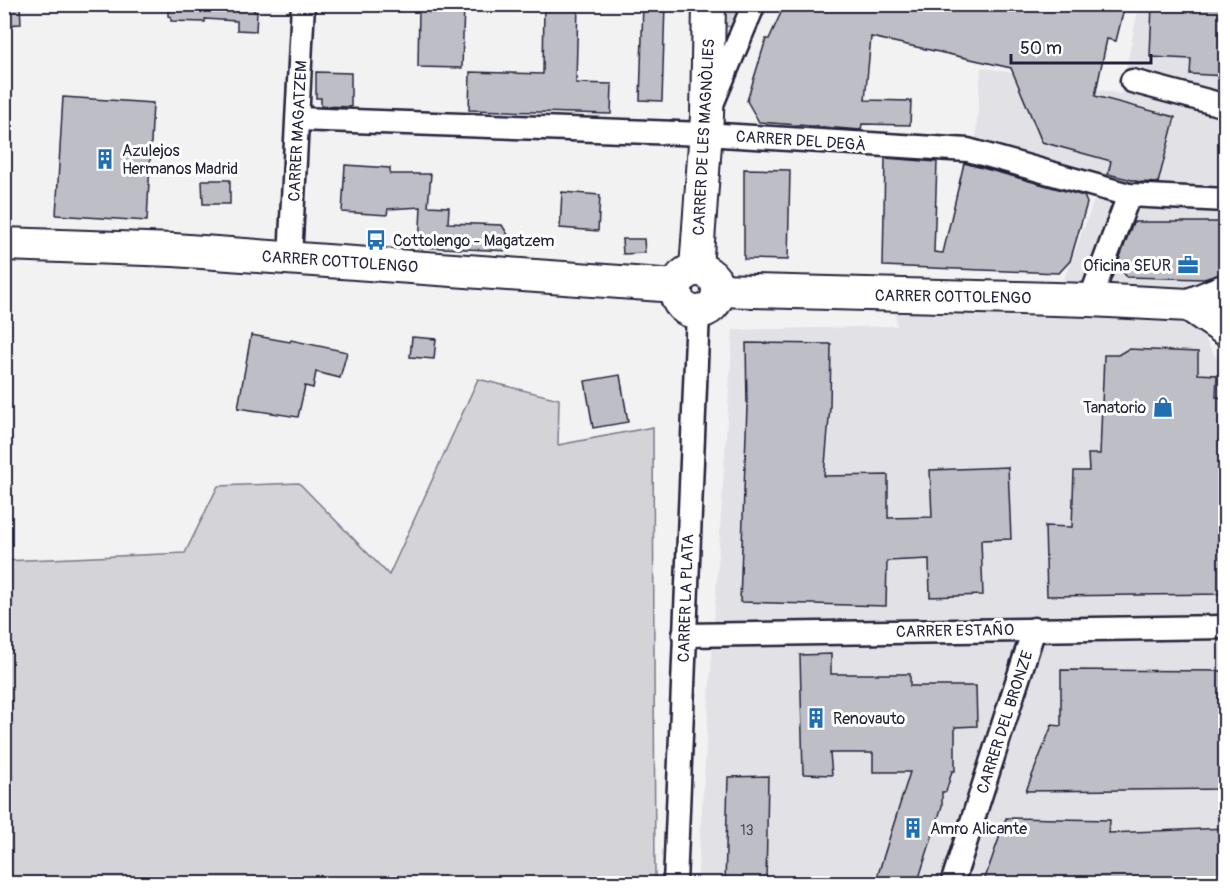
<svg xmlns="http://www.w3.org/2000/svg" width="1230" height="888" viewBox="0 0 1230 888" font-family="Pangolin,sans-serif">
  <rect width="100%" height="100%" fill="#f2f2f3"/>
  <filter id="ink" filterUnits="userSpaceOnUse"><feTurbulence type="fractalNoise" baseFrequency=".0167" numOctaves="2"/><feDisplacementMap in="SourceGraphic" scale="12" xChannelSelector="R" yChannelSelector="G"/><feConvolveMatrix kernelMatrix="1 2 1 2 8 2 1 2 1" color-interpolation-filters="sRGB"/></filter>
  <g filter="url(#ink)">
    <path fill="#e2e2e6" d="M1139,5h86v264l-14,14 -9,52 24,38 -1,510 -528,1 36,-554 164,-4 -6,-51 163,30 44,-114 -124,-27 7,-97 140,27z"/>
    <g fill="#d3d3d8" stroke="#7a7a8a" stroke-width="1.5">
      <path d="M721,5h28l-15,22 -11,-1z"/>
      <path d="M478,379l81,20 -1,46 95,-18 2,456h-650v-322l180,-8 33,-67 81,-3 90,92z"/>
    </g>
    <g fill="#bebec6" stroke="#22223b" stroke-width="1.5">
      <path d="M4,4h16l1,20 -17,1z"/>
      <path d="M168,4h86v8h3l-1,19 -19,-1v-9l-32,-2v3l-34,-1v-4l-3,-1z"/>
      <path d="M443,4h21l-2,64 -44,-1 1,-60h24z"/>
      <path d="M544,4h34l-2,79 36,1 -1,30 -142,-4 1,-38 73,2z"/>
      <path d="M643,4h22l-3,97 -22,-1z"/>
      <path d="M785,4h320l19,5 -8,32 -9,-2 -12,57 80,21 -17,66 -18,-1 -32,-8 3,-13 -69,-19 -31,-74 -140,-31 -6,63 46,1 -1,24 -48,-1 -1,6 -102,-8 -12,-21 19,-62h3z"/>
      <path d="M1152,4h74v72l-36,-2 1,-15 -41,-2z"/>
      <path d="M316,72l35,1v34l-30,-1v-8h-5z"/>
      <path d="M63,97l90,6 -6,118 -91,-6z"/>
      <path d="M885,158l52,4 -3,90 9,1 21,-90 120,33 3,7 -17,58 -11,12 -176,-7z"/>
      <path d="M345,165l45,3v6h41l-3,32 21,1 -1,16 54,2 9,15v11l-92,-4 2,-40 -33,2 -1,6 -45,-3z"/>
      <path d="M744,169l46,1 -2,90 -44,-1z"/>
      <path d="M202,180h28v24h-27z"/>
      <path d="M562,192l38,3 -2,36 -38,-3z"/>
      <path d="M1133,222h93v50l-22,7 -77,-2 -10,-12z"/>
      <path d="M622,239h22l1,14 -22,1z"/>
      <path d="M251,335l39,7 1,-2 56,12 -7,26 -24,-6 -3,16 -8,-2 -7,31 -60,-9z"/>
      <path d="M412,337l24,2 -2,20 -24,-2z"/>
      <path d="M746,343l85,1 -1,63 -6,69 64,-1v43l44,-1 -2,-47 78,-3 3,72 -30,1 2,55 -53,2 -1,-38 -42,2 -1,45 -146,-4 7,-196z"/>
      <path d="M1128,349l70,3v22l19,1 -1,22 8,1 2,18v178l-179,2 -2,-70 27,1 2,-56h15l-1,-17h12l4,-99h14z"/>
      <path d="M620,375l8,47 -35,6 -8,-47z"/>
      <path d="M831,654v20h79v12h66l1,40 -22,1v44h-3l-6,21h-4v14l-25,78h-42l35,-112h-37v-19h-43l2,22 -29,-1 -3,-119z"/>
      <path d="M1061,670l165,1v118l-200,2 26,-66 9,1z"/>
      <path d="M768,776l-2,108h-41l3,-107z"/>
      <path d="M1006,818l104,2 -1,13 117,-5v56h-243z"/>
    </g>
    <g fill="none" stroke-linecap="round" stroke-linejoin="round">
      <g stroke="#22223b" stroke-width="27">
        <g id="street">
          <path d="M1132,81l94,25"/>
          <path d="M712,104l42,-100"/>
          <path d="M298,119l406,15 264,16 161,45 97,5"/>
          <path d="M290,258l13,-254"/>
          <path d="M1090,300l39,-105"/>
          <path d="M684,635l542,-8"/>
          <path d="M675,884l23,-572"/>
          <path d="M952,884l82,-255"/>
        </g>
      </g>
      <g stroke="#22223b" stroke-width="36">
        <g id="secondary">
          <path d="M4,244l170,6 502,36"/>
          <path d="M696,269l11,-153 2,-112"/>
          <circle cx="697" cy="291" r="21"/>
          <path d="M718,290l372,10 99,5 37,-15"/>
          <path d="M1189,305l37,25"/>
        </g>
      </g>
      <use href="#street" stroke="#fff" stroke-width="22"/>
      <use href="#secondary" stroke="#fff" stroke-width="32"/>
    </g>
  </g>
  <defs>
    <g id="building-bare" transform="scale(1.62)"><path d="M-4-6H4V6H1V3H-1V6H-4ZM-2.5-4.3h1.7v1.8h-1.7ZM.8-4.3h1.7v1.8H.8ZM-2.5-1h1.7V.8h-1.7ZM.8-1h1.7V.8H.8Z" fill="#1f6fb2" stroke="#fff" stroke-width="2.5" paint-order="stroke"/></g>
    <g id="bus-bare" transform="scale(1.62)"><path d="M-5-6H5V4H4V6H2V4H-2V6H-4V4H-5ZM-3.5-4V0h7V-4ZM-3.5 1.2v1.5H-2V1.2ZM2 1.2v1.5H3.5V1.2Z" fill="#1f6fb2" stroke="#fff" stroke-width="2.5" paint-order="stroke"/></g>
    <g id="office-bare" transform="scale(1.62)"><path d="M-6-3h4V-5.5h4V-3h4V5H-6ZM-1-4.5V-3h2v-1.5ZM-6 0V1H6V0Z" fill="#1f6fb2" stroke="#fff" stroke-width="2.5" paint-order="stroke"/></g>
    <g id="shop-bare" transform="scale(1.62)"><path d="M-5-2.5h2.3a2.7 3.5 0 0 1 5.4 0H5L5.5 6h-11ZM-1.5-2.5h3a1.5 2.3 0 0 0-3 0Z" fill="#1f6fb2" stroke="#fff" stroke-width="2.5" paint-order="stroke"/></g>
  </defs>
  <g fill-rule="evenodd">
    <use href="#building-bare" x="105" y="159"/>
    <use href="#bus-bare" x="376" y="240"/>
    <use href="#office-bare" x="1188" y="265"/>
    <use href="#shop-bare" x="1163" y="407"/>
    <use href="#building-bare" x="816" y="718"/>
    <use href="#building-bare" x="913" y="828"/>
  </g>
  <g text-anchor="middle" stroke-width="6" stroke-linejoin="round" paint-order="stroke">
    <g font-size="14" fill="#49495e">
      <text x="747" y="835">13</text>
    </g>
    <g font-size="16" fill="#22223b" stroke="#fff">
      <text transform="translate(297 131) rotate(-87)" y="6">CARRER MAGATZEM</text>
      <text transform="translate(703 137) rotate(-87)" y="6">CARRER DE LES MAGNÒLIES</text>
      <text transform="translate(801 140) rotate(4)" y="6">CARRER DEL DEGÀ</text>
      <text transform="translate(340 261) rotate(4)" y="6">CARRER COTTOLENGO</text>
      <text transform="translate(953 296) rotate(1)" y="6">CARRER COTTOLENGO</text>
      <text transform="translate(685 598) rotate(-88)" y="6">CARRER LA PLATA</text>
      <text transform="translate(955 630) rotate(-1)" y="6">CARRER ESTAÑO</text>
      <text transform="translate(1004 722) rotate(-72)" y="6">CARRER DEL BRONZE</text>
    </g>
    <g font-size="16" fill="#22223b" stroke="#fff" text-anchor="start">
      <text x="122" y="156">Azulejos<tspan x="122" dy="18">Hermanos Madrid</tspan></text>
      <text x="393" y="246">Cottolengo - Magatzem</text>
      <text x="1171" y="271" text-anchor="end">Oficina SEUR</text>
      <text x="1146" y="413" text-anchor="end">Tanatorio</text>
      <text x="833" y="724">Renovauto</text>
      <text x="930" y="834">Amro Alicante</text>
    </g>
  </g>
  <rect width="1230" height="888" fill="none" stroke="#fff" stroke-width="24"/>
  <rect x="12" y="12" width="1206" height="864" fill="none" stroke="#22223b" stroke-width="2" filter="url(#ink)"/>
  <path d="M1011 54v9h140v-9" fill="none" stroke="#22223b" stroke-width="3"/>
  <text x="1020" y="54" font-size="18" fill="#22223b" stroke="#ffffff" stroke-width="4.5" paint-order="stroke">50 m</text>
</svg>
